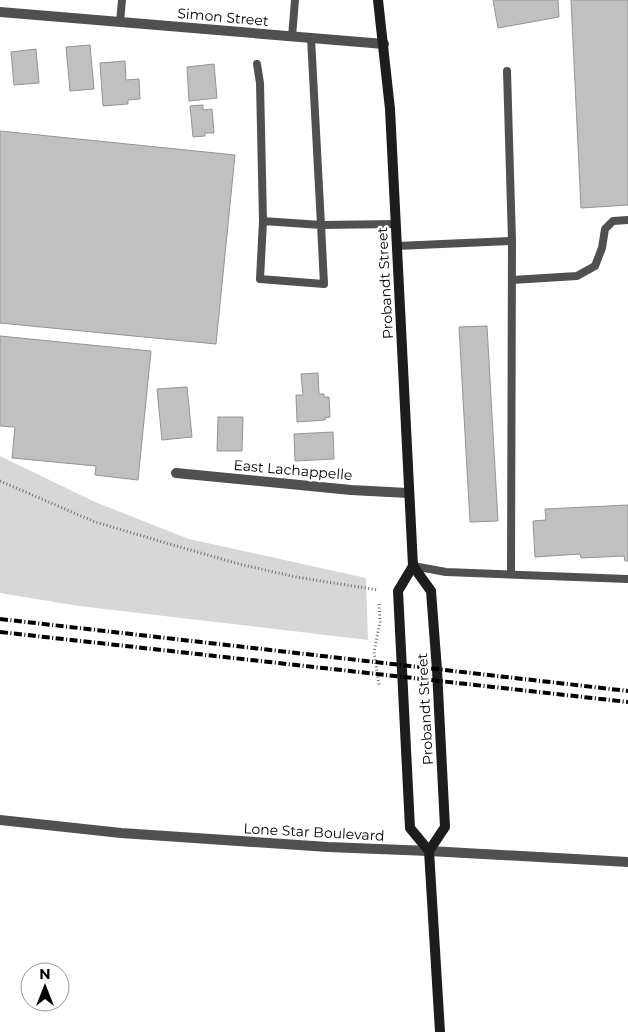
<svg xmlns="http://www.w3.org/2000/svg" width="628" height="1032" viewBox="0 0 628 1032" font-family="Montserrat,sans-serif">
  <rect width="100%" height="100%" fill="#fff"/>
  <path fill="#d7d7d7" d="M0,456l95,46 94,37 177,39 2,62 -289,-34 -79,-13z"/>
  <g fill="#c0c0c0" stroke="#949494">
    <path d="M493,0h65l1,17 -61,11z"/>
    <path d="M571,0h57v205l-47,3z"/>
    <path d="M90,45l4,44 -24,2 -4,-44z"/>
    <path d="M36,49l3,34 -25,2 -3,-33z"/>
    <path d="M125,61l1,19 13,-1 1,20 -12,1v4l-25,2 -3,-43z"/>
    <path d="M214,64l3,34 -28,3 -2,-34z"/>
    <path d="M203,105v5l9,-1 2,24h-9v3l-12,1 -3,-31z"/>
    <path d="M0,131l235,24 -19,189 -216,-21z"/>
    <path d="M487,326l11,195 -28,1 -11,-195z"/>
    <path d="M0,336l151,15 -13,129 -43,-5 1,-9 -84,-8 3,-31 -15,-1z"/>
    <path d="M318,373l1,21h5v3h5l1,20 -5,1v2l-28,2 -1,-27h7l-2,-21z"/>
    <path d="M187,387l5,50 -30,3 -5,-51z"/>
    <path d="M218,417h25l-1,34h-25z"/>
    <path d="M333,432l1,27 -39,2 -1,-27z"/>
    <path d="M628,505v56h-3l-1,-5 -43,2 -1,-4 -45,3 -2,-36 13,-1 -1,-11z"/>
  </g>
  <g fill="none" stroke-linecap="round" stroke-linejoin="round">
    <g stroke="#727272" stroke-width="3" stroke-dasharray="1 2.5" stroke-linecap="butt">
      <path d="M0,481l95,41 78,23 66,19 57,13 82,13"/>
      <path d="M379,604l1,18 -6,30 5,33"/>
    </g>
    <g stroke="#505050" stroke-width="8">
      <path d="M120,22l2,-22"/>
      <path d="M292,37l3,-37"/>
      <path d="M311,38l10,187 75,-1"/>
      <path d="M257,64l3,19 3,138 58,4 3,59 -64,-5 3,-58"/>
      <path d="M507,71l5,170 -1,333"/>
      <path d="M397,246l115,-5"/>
      <path d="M512,280l65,-4 18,-10 7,-18 3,-19 8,-8 15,-1"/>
      <path d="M413,566l33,6 182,7"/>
    </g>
    <g stroke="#505050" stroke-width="10">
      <path d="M0,12l384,32"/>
      <path d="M176,473l175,17 57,3"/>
      <path d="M0,820l121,13 207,14 101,4 199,11"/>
    </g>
    <g stroke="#1d1d1d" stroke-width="10">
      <path d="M378,0l12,109 23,457 18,25 6,79 8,157 -16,24"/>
      <path d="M413,566l-15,25 12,237 19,23 11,181"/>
    </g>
    <g stroke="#000" stroke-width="4" stroke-dasharray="8 2.5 1 2.5" stroke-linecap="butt">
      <path d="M0,619l628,72"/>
      <path d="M0,632l628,70"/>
    </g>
  </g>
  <g text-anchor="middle" stroke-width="4.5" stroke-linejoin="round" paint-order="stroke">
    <g font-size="14" fill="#000" stroke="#fff">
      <text transform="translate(223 17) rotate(5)" y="5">Simon Street</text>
      <text transform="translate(385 283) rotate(-93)" y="5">Probandt Street</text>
      <text transform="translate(293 470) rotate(5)" y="5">East Lachappelle</text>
      <text transform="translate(425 709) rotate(-93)" y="5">Probandt Street</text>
      <text transform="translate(314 832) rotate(3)" y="5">Lone Star Boulevard</text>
    </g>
  </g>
  <g transform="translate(45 987)"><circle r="24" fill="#ffffff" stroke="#999999"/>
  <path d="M0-4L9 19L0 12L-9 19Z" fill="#000000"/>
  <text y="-8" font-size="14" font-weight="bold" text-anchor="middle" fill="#000000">N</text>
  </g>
</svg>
